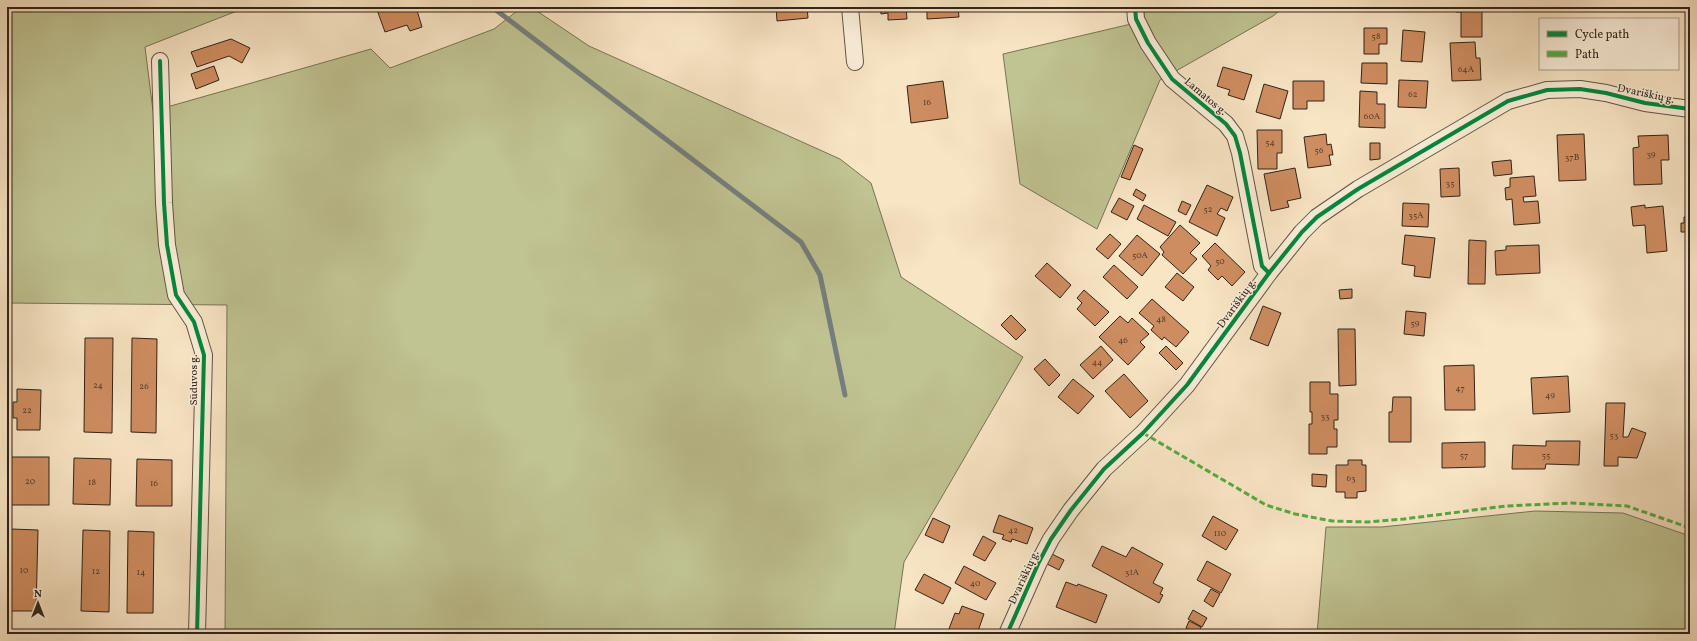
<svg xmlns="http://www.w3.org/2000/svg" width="1697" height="641" viewBox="0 0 1697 641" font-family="Vollkorn,serif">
  <rect width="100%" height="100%" fill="#f8e5c4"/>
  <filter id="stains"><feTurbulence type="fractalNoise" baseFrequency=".005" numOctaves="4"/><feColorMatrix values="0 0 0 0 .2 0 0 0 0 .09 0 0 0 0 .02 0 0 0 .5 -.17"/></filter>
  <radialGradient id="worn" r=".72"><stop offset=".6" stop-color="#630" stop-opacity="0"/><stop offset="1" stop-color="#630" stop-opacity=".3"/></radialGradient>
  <g fill="#c0c392" stroke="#787356">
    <path d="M7,7h240l-102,40 8,64 218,-62 19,19 104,-39 28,-22h9l58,39 251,113 31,24 30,94 122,80 -119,205 -10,72h-669l2,-329 -220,-2z"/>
    <path d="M1144,7h140l-11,9 -113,64 -63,149 -77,-45 -17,-130 141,-33z"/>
    <path d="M1535,511l88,2 67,23v98h-373l9,-107h56z"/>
  </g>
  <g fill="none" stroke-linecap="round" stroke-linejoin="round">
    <path stroke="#757f7d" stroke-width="5" d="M492,7l309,235 19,33 25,120"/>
  </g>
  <g fill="#ce8d61" stroke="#31231a">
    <path d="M376,7h40l6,20 -12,4 -3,-6 -22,7z"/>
    <path d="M776,7h31l1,11 -31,3z"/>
    <path d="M880,7h26l1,12 -19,1v-7l-7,1z"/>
    <path d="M927,7h31l1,10 -32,2z"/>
    <path d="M1456,7h26v30h-21v-25h-5z"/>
    <rect x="1528" y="7" width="24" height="4"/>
    <path d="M1364,28h23v16h-8v10h-15z"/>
    <path d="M1403,30l22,2 -3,30 -21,-1z"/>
    <path d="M231,39l19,9 -8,15 -13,-7 -32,11 -6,-15z"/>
    <path d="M1475,42l1,16h4l1,22 -29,1 -2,-38z"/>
    <path d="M1362,63h25v21l-26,-1z"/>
    <path d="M214,66l5,14 -23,9 -5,-15z"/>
    <path d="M1223,67l29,8 -8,25 -16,-5 2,-5 -13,-4z"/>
    <path d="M1399,80l29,1 -2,27 -28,-1z"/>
    <path d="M943,81l5,37 -37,5 -4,-37z"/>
    <path d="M1293,81h31v20h-17v8h-14z"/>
    <path d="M1264,84l24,7 -8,28 -24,-7z"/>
    <path d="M1360,91l17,1v12h8v24l-26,-1z"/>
    <path d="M1257,130h25v23h-5v16h-19z"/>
    <path d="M1326,134l1,11 4,-1 2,11h-4l2,10 -23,3 -4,-31z"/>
    <path d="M1584,134l2,46 -27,1 -2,-46z"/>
    <path d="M1668,135l1,25h-8l1,24 -28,1 -1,-37 6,-1 -1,-11z"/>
    <path d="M1370,143h10v16l-10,1z"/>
    <path d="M1134,145l9,4 -13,31 -9,-3z"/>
    <path d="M1511,160l1,14 -18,2 -2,-14z"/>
    <path d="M1295,168l6,30 -14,3 2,6 -18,4 -7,-37z"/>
    <path d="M1459,168l1,28 -19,1 -1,-28z"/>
    <path d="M1534,176l2,20 -13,1 1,5 14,-1 2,22 -26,2 -2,-26 -6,1 -1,-12 5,-1v-9z"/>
    <path d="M1207,185l26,12 -6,14 -6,-3 -4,6 8,4 -8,18 -28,-14z"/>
    <path d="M1136,189l10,6 -3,6 -10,-6z"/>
    <path d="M1119,198l15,8 -7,14 -16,-8z"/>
    <path d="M1182,201l9,4 -5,10 -8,-4z"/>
    <path d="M1403,203l26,1 -1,23 -26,-1z"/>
    <path d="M1144,205l32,17 -8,14 -31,-17z"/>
    <path d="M1645,205v3l18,-2 4,45 -20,2 -2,-28 -12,1 -2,-19z"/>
    <path d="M1690,216v16h-9v-9h3v-6z"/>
    <path d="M1180,225l20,18 -10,10 7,6 -14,15 -21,-19 2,-3 -4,-5z"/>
    <path d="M1110,234l11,10 -13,15 -12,-10z"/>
    <path d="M1137,235l23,19 -18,22 -23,-20z"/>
    <path d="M1405,235l30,3 -5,40 -16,-2 1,-10 -13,-2z"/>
    <path d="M1469,240l17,1 -1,43h-17z"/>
    <path d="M1215,243l30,29 -13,14 -10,-10 -4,4 -10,-10 3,-4 -9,-10z"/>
    <path d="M1539,245l1,28 -44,2 -1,-24 11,-1v-4z"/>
    <path d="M1047,263l24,22 -11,13 -25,-22z"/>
    <path d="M1114,265l24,22 -11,12 -24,-22z"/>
    <path d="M1177,273l17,14 -11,14 -18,-14z"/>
    <path d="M1352,289v9l-12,1 -1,-9z"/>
    <path d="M1084,290l25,22 -14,14 -18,-17 5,-6 -5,-5z"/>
    <path d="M1152,299l37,33 -13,15 -12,-10 -2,3 -11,-10 3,-4 -15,-13z"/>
    <path d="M1263,306l18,7 -13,33 -18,-7z"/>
    <path d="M1406,311l20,2 -2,23 -20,-2z"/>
    <path d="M1011,315l15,15 -10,10 -15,-15z"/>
    <path d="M1120,316l8,7 4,-5 17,16 -9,8 5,5 -17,18 -29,-28z"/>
    <path d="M1338,329h17l1,56 -17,1z"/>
    <path d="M85,338h28l-1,95 -28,-1z"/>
    <path d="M132,338l25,1 -1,94 -25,-1z"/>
    <path d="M1101,346l12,14 -20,19 -13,-14z"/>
    <path d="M1166,346l17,17 -7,7 -17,-17z"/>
    <path d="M1045,359l15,16 -11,11 -15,-17z"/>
    <path d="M1474,365l1,45h-30l-1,-44z"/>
    <path d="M1124,374l24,27 -18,17 -25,-27z"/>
    <path d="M1568,376l2,36 -37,2 -2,-36z"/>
    <path d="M1073,379l21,17 -16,18 -20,-17z"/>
    <path d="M1310,382h20v12h8v26h-4v9h3v18h-10v7h-18v-30h3v-12h-2z"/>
    <path d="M17,389l24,1 -1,40h-23v-12h-4v-16h4z"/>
    <path d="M1393,397h18v45h-22v-30h3z"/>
    <path d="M1606,403h19l-2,34h5l4,-9 14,5 -9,25 -19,-1v9h-14z"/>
    <path d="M1546,441h34l-1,24 -33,-1 -1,5h-33l1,-24 33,1z"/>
    <path d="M1485,442v25l-43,1v-25z"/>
    <rect x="11" y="457" width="38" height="48"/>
    <path d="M74,458l37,1 -1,46 -37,-1z"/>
    <path d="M137,459l35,1v46h-36z"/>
    <path d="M1348,460h14v5h4v26l-9,1v6h-12v-6h-9v-27h12z"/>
    <path d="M1312,474l15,1 -1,12 -14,-1z"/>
    <path d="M999,515l34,13 -6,16 -15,-5 -1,3 -9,-3 2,-4 -11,-3z"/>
    <path d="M1213,516l25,14 -12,20 -24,-14z"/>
    <path d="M933,518l17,8 -7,17 -18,-8z"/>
    <path d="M11,529l27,1 -2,81h-26z"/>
    <path d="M83,530l27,1 -1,81 -28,-1z"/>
    <path d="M128,531l26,1 -1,81h-26z"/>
    <path d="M983,536l13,7 -11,18 -12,-6z"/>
    <path d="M1102,546l24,11 6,-10 31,17 -10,19 10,5 -3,6 3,1 -4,8 -67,-37z"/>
    <path d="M1052,554l12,6 -5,10 -12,-6z"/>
    <path d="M1207,561l24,13 -10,19 -24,-13z"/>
    <path d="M964,566l32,17 -10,17 -31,-17z"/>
    <path d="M924,574l27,14 -8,16 -28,-14z"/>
    <path d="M1066,582l11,4 1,-2 29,11 -11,28 -40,-16z"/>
    <path d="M1211,589l9,5 -7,13 -9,-6z"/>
    <path d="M962,606l22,8 -7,20h-30l8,-21 4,1z"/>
    <path d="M1193,610l14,8 -5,9 -14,-8z"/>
    <path d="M1189,621l12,6 -3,7 -12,-6z"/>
  </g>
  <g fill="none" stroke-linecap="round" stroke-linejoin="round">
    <g stroke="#635444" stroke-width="18">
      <g id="minor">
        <path d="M850,7l5,55"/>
        <path d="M1135,7l1,12 12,24 24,36 54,45 9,12 5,17 22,113 7,7"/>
        <path d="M160,61l4,142 3,42 9,50 18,27 10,33 -7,279"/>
        <path d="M1007,634l32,-72 12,-23 20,-29 33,-41 39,-36 44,-48 82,-112 33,-41 15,-15 41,-28 150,-88 39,-11 33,-1 26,4 39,10 45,6"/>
      </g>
    </g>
    <use href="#minor" stroke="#faeed9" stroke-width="16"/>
    <path stroke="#54aa42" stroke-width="3" stroke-dasharray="6 3" stroke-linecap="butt" d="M1143,433l123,72 29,9 37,7 36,1 36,-3 102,-13 65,-3 56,3 63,22"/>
    <g stroke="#faeed9" stroke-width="6">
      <g id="cycleway">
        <path d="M1135,7l1,12 12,24 24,36 54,45 9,12 5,17 22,113 7,7"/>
        <path d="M160,61l4,142 3,42 9,50 18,27 10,33 -7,279"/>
        <path d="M1007,634l32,-72 12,-23 20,-29 33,-41 39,-36 44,-48 82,-112 33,-41 15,-15 41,-28 150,-88 39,-11 33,-1 26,4 39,10 45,6"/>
      </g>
    </g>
    <use href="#cycleway" stroke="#00873e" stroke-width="4"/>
  </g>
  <g text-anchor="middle" stroke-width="3" stroke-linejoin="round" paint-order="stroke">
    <g font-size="9" fill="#583e2c">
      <text x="1376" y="39">58</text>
      <text x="1466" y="72">64A</text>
      <text x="1413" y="97">62</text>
      <text x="927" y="105">16</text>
      <text x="1372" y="119">60A</text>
      <text x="1270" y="145">54</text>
      <text x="1319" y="153">56</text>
      <text x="1651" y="157">39</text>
      <text x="1572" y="160">37B</text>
      <text x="1450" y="186">35</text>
      <text x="1208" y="212">52</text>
      <text x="1416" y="218">35A</text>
      <text x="1140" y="258">50A</text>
      <text x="1220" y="264">50</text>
      <text x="1161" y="322">48</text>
      <text x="1415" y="326">59</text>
      <text x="1123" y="343">46</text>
      <text x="1097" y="365">44</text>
      <text x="98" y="388">24</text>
      <text x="144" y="389">26</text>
      <text x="1460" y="391">47</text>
      <text x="1550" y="398">49</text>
      <text x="27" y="413">22</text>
      <text x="1325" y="419">33</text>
      <text x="1614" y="438">53</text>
      <text x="1464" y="458">57</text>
      <text x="1546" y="458">55</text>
      <text x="1351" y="481">63</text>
      <text x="30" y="484">20</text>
      <text x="92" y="485">18</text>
      <text x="154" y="486">16</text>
      <text x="1013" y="533">42</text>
      <text x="1220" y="536">110</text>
      <text x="24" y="573">10</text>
      <text x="96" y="574">12</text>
      <text x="141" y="575">14</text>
      <text x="1132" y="575">31A</text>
      <text x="975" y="586">40</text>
    </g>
    <g font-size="11" fill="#31231a" stroke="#faeed9">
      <text transform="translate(1646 93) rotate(12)" y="4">Dvariškių g.</text>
      <text transform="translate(1206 96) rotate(40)" y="4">Lamatos g.</text>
      <text transform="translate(1236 303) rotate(-54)" y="4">Dvariškių g.</text>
      <text transform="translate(193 380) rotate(-90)" y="4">Sūduvos g.</text>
      <text transform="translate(1023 577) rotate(-65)" y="4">Dvariškių g.</text>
    </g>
  </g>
  <rect width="1697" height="641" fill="none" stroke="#f8e5c4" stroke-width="24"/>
  <rect x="8" y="8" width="1681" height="625" fill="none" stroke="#31231a" stroke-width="2"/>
  <rect x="12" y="12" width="1673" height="617" fill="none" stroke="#31231a"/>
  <rect x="1539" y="18" width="140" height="52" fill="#faeed9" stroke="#aa9d8d"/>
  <rect x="1547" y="31" width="20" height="6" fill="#00873e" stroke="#aa9d8d"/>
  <text x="1575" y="38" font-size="12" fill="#31231a">Cycle path</text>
  <rect x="1547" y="51" width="20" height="6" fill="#54aa42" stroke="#aa9d8d"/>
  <text x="1575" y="58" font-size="12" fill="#31231a">Path</text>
  <g transform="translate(38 603)" stroke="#faeed9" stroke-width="3" paint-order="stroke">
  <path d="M0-3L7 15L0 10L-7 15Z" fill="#31231a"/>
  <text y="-6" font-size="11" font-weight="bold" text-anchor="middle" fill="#31231a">N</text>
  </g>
  <rect width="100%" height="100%" filter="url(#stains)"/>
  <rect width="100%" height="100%" fill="url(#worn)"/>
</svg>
